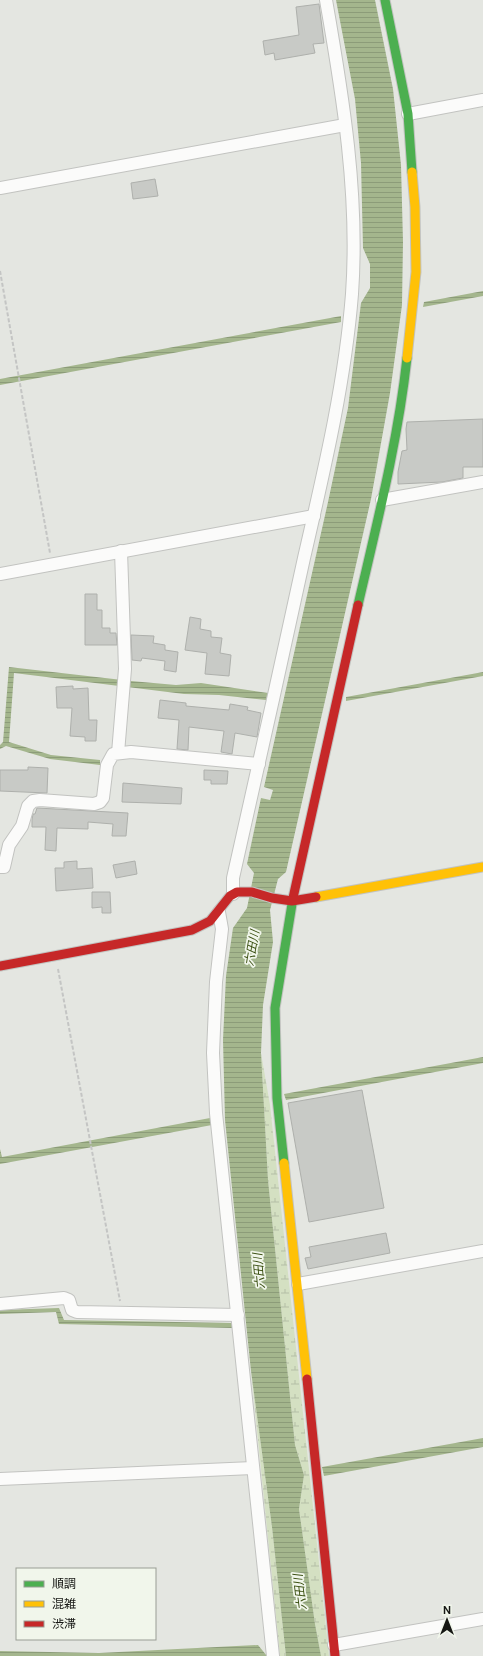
<svg xmlns="http://www.w3.org/2000/svg" width="483" height="1656" viewBox="0 0 483 1656" font-family="'DM Sans','Noto Sans JP',sans-serif">
  <defs>
    <pattern id="wetland-marsh" width="20" height="14" patternUnits="userSpaceOnUse"><rect width="20" height="14" fill="#d4e0c2"/><path d="M1 5h8M5 5V1M11 12h8M15 12V8" fill="none" stroke="#b5bfa6"/></pattern>
    <pattern id="water-rules" width="6" height="5" patternUnits="userSpaceOnUse"><rect width="6" height="5" fill="#a4b68d"/><path d="M0 2.5h6" fill="none" stroke="#8c9c79"/></pattern>
  </defs>
  <rect width="100%" height="100%" fill="#e4e6e1"/>
  <g fill="url(#wetland-marsh)">
    <path d="M261,1053l9,52 59,551h-8l-6,-32 -16,-115 5,-34 -9,-30 -27,-265z"/>
    <path d="M251,1371l21,156 14,129h-6z"/>
  </g>
  <g fill="url(#water-rules)">
    <path d="M336,0h39l18,89 8,76 2,77 -1,63 -12,88 -19,106 -85,373 -8,7 -8,31 3,32 -10,63 -2,48 7,127 27,265 9,30 -5,34 16,115 6,32h-35l-14,-129 -21,-156 -26,-251 -2,-80 3,-64 7,-48 14,-20 7,-35 -7,-9 14,-66 9,2 3,-10 -9,-3 64,-285 20,-94 13,-105 9,-15v-24l-7,-16 -2,-85 -6,-64z"/>
    <path d="M483,291v5l-60,11 1,-5z"/>
    <path d="M341,316v6l-341,63v-6z"/>
    <path d="M9,667l122,14 45,4 25,-2 67,10 -2,7 -47,-5 -35,-1 -170,-21 -5,69 42,13 49,5v5l-50,-6 -44,-13 -6,3v-4l3,-3z"/>
    <path d="M483,672v4l-137,25v-4z"/>
    <path d="M483,1057v6l-197,37 -2,-6z"/>
    <path d="M210,1118l2,7 -212,39v-15l2,8z"/>
    <path d="M59,1308l5,12 168,3v5l-173,-4 -3,-12 -56,2v-4z"/>
    <path d="M483,1438v9l-159,29 -2,-9z"/>
    <path d="M258,1645l9,11h-267v-5l99,2z"/>
  </g>
  <g fill="#c8cac6" stroke="#aeb0ac">
    <path d="M319,4l5,39 -11,1 2,9 -40,7 -1,-7 -9,2 -2,-14 36,-6 -3,-28z"/>
    <path d="M155,179l3,17 -25,3 -2,-16z"/>
    <path d="M483,419v48h-20v11l-21,4 -44,2v-12l4,-21 5,-1 -1,-21 1,-7z"/>
    <path d="M85,594h12v16h5v18h8v5h6l1,12h-32z"/>
    <path d="M190,617l11,2 -1,10 11,2v6l11,1 -2,15 11,2 -2,21 -24,-2 2,-21 -22,-3z"/>
    <path d="M131,635l23,1 -1,7 12,2v5l13,2 -2,20 -12,-2 1,-9 -23,-3 -1,3 -9,-1z"/>
    <path d="M73,686v3l15,-1 1,32h8l-1,21h-11v-4l-15,-1 2,-28h-15l-1,-21z"/>
    <path d="M160,700l26,3v3l43,4 1,-6 18,3 -1,3 14,3 -4,24 -22,-4 -3,21 -11,-2 3,-21 -35,-4 -1,23 -11,-1 2,-29 -21,-2z"/>
    <path d="M28,767l20,1 -1,25 -47,-2v-21h28z"/>
    <path d="M204,770l24,1 -1,13h-16v-4h-7z"/>
    <path d="M123,783l59,5 -1,16 -59,-2z"/>
    <path d="M37,808l91,5 -2,23h-14l1,-12 -25,-2v7l-31,-1 -1,23 -11,-1 1,-23h-14v-7l1,-6h2z"/>
    <path d="M77,861v8l15,-1 1,20 -37,3 -1,-23h9v-6z"/>
    <path d="M135,861l2,13 -21,4 -3,-13z"/>
    <path d="M92,892h18l1,21h-9v-6l-10,1z"/>
    <path d="M362,1090l22,118 -75,14 -21,-119z"/>
    <path d="M386,1233l4,20 -82,16 -3,-11 6,-1 -2,-10z"/>
  </g>
  <g fill="none" stroke-linecap="round" stroke-linejoin="round">
    <g stroke="#c2c3c0" stroke-width="14">
      <g id="street">
        <path d="M408,114l75,-14"/>
        <path d="M0,188l345,-63"/>
        <path d="M382,500l101,-18"/>
        <path d="M0,574l314,-58"/>
        <path d="M118,753l7,-84 -4,-118"/>
        <path d="M0,867h4l5,-22 13,-19 6,-20 5,-5 7,-1 54,4 6,-2 3,-4 4,-33 6,-11 18,-2 128,12"/>
        <path d="M233,894v-16c24,-107 48,-213 71,-320 20,-87 41,-175 48,-264 7,-99 -9,-197 -26,-294"/>
        <path d="M219,912l3,17 -6,53 -3,71 3,60 57,543"/>
        <path d="M298,1284l185,-33"/>
        <path d="M0,1304l64,-6 5,2 3,10 5,2 161,3"/>
        <path d="M0,1479l253,-11"/>
        <path d="M334,1645l149,-26"/>
      </g>
    </g>
    <g stroke="#c2c3c0" stroke-width="11">
      <g id="fast">
        <path d="M385,0l23,114 4,58"/>
        <path d="M358,605c19,-82 40,-164 49,-247"/>
        <path d="M284,1163l-7,-65 -2,-90 18,-110"/>
      </g>
    </g>
    <g stroke="#c2c3c0" stroke-width="11">
      <g id="slow">
        <path d="M407,358l9,-86 -1,-65 -3,-35"/>
        <path d="M316,897l167,-30"/>
        <path d="M284,1163l23,216"/>
      </g>
    </g>
    <g stroke="#c2c3c0" stroke-width="11">
      <g id="jam">
        <path d="M293,898l65,-293"/>
        <path d="M0,966l192,-36 18,-9 20,-25 7,-4h15l20,6 20,3 24,-4"/>
        <path d="M307,1379l28,277"/>
      </g>
    </g>
    <g stroke="#c4c5c4" stroke-width="2" stroke-dasharray="4 2" stroke-linecap="butt">
      <path d="M0,271l50,282"/>
      <path d="M58,969l62,332"/>
    </g>
    <use href="#street" stroke="#fbfbfa" stroke-width="12"/>
    <use href="#fast" stroke="#4caf50" stroke-width="9"/>
    <use href="#slow" stroke="#ffc107" stroke-width="9"/>
    <use href="#jam" stroke="#c62828" stroke-width="9"/>
  </g>
  <g text-anchor="middle" stroke-width="3.5" stroke-linejoin="round" paint-order="stroke">
    <g font-size="12" font-style="italic" fill="#394e10" stroke="#f1f6eb">
      <text transform="translate(252 948) rotate(-80)" y="4">六田川</text>
      <text transform="translate(259 1271) rotate(-95)" y="4">六田川</text>
      <text transform="translate(300 1592) rotate(-97)" y="4">六田川</text>
    </g>
  </g>
  <rect x="16" y="1568" width="140" height="72" fill="#f1f6eb" stroke="#999d95"/>
  <rect x="24" y="1581" width="20" height="6" fill="#4caf50" stroke="#999d95"/>
  <text x="52" y="1588" font-size="12" fill="#161714">順調</text>
  <rect x="24" y="1601" width="20" height="6" fill="#ffc107" stroke="#999d95"/>
  <text x="52" y="1608" font-size="12" fill="#161714">混雑</text>
  <rect x="24" y="1621" width="20" height="6" fill="#c62828" stroke="#999d95"/>
  <text x="52" y="1628" font-size="12" fill="#161714">渋滞</text>
  <g transform="translate(447 1620)" stroke="#f1f6eb" stroke-width="3" paint-order="stroke">
  <path d="M0-3L7 15L0 10L-7 15Z" fill="#161714"/>
  <text y="-6" font-size="11" font-weight="bold" text-anchor="middle" fill="#161714">N</text>
  </g>
</svg>
